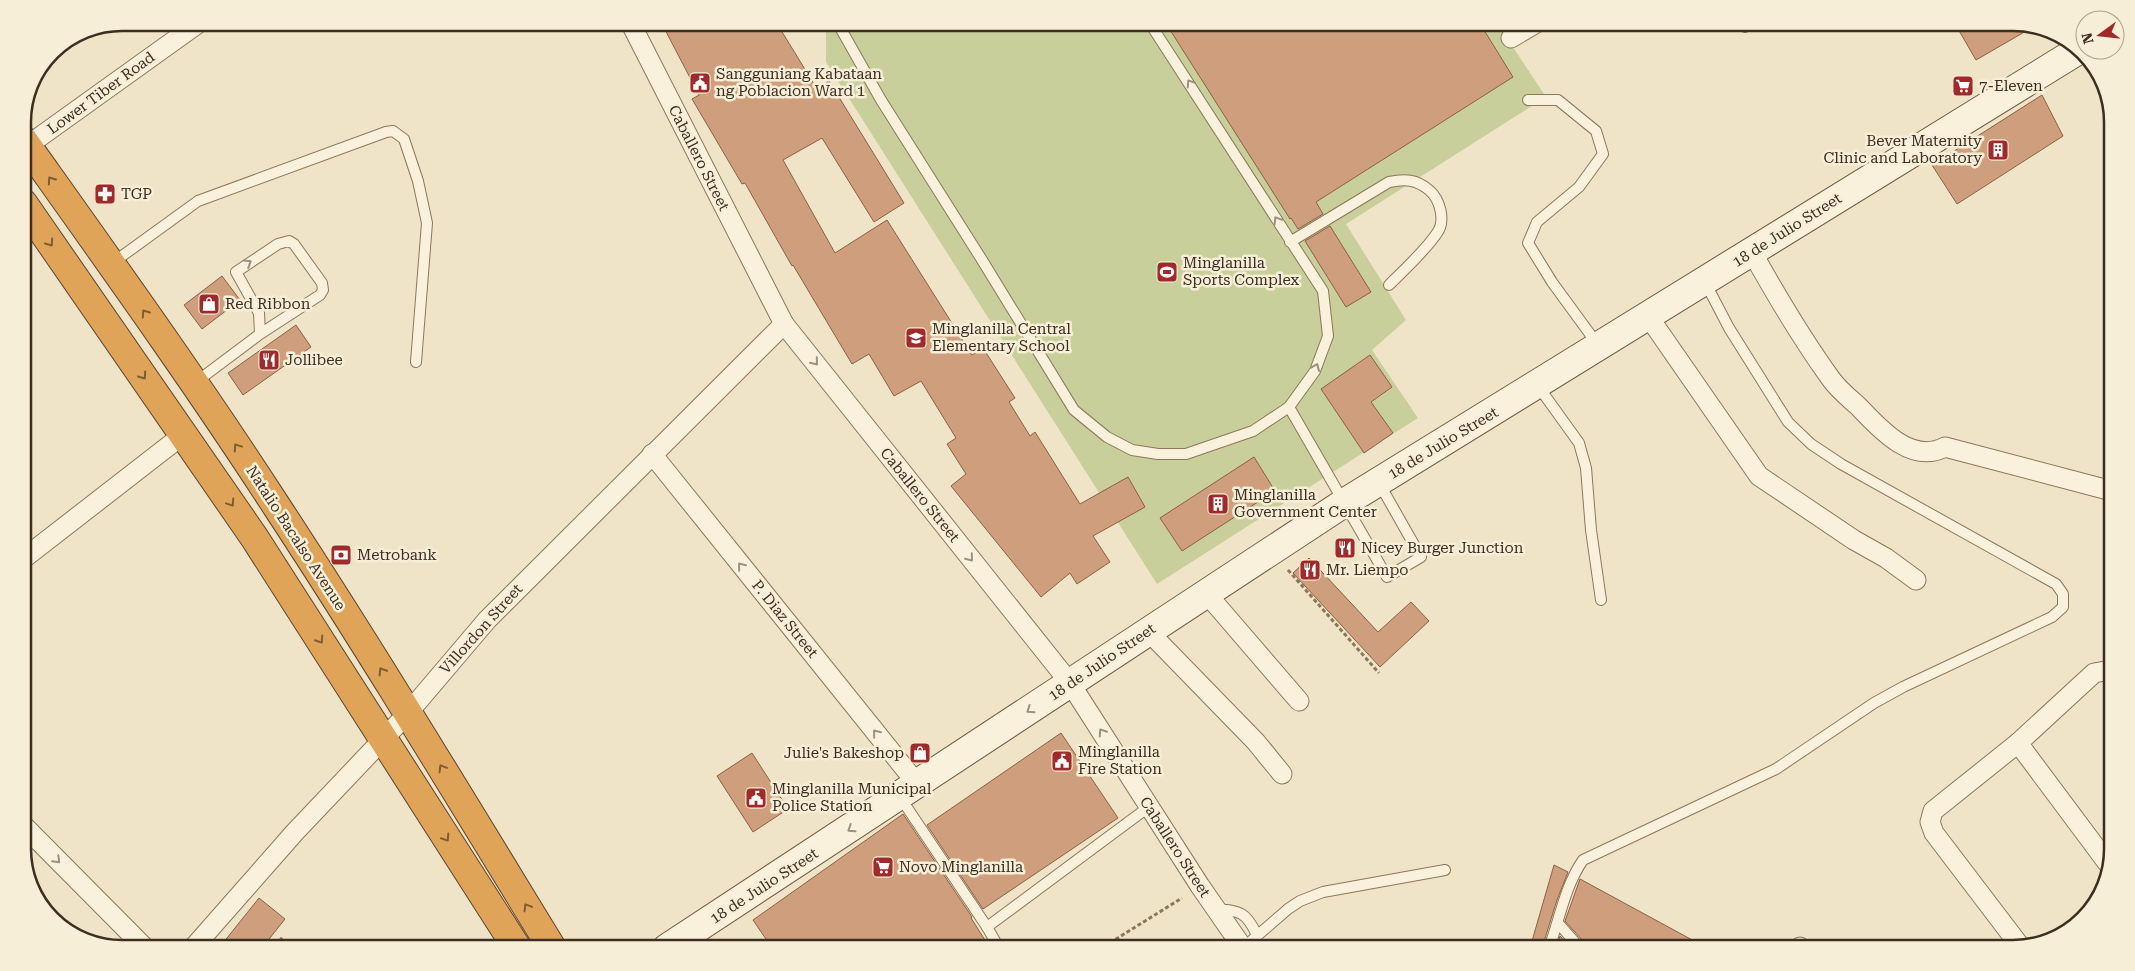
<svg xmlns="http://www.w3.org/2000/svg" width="2135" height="971" viewBox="0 0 2135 971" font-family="'Roboto Serif',serif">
  <rect width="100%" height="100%" fill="#f0e4c8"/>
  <path fill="#c9cf9b" d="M826,23h671l49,74 -200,127 60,96 -34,30 46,68 -261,166 -331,-522z"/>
  <g fill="#cf9f7d" stroke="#8d5f41">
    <path d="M661,22h115l41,67 12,-8 75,122 -30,19 -52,-84 -39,22 52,93 52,-33 85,135 11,-7 32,50 -6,4 21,34 5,-4 45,72 48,-27 17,30 -52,29 17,26 -33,22 -7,-11 -29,24 -90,-111 15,-12 -19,-30 9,-6 -35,-57 -27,15 -25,-42 -17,10 -59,-99 -1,1 -47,-83 -3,1 -50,-85 7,-4z"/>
    <path d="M1165,22h314l34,55 -197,125 7,12 -25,15 -7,-11 -1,1z"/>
    <path d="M1954,22h59l20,5 -57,33z"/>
    <path d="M2042,95l21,41 -106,68 -25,-39z"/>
    <path d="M1330,226l41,66 -25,15 -41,-66z"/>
    <path d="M222,276l18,24 -38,29 -18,-24z"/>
    <path d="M296,325l15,22 -68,48 -15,-22z"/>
    <path d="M1370,355l22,32 -21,15 22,31 -29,20 -43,-64z"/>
    <path d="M1254,457l21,34 -93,60 -22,-33z"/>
    <path d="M1309,558l69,74 33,-30 18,19 -49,46 -87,-94z"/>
    <path d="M1061,733l57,85 -135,91 -56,-84z"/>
    <path d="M752,753l36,56 -35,23 -36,-56z"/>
    <path d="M903,814l69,103 -1,1 19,30h-218l-19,-28z"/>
    <path d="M1554,865l14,7 -11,28 -15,48h-12z"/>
    <path d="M1580,879l127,69h-120l-2,-5 -20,-22z"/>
    <path d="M259,898l26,21 -23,29h-43z"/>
    <path d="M1560,936l11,12h-15z"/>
  </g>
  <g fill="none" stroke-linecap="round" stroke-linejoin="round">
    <g stroke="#8d765c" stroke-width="12">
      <g id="lane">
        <path d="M837,22l44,78 101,160 92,150 33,27 25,13 26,4h28l67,-23 36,-24 26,-36 13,-35 -5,-45 -174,-269"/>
        <path d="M1745,27l8,-5"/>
        <path d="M1528,100h30l38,31 7,23 -24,33 -42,35 -9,21 24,39 46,63"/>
        <path d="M1290,242l99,-60c16,-3 27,-3 40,8 11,9 17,31 8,43 -11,17 -33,37 -48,52"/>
        <path d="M111,264l87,-63 188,-69 7,-1 11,8 14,42 9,42 -11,139"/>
        <path d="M196,382l64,-48 60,-39 3,-5 -1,-7 -28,-39 -5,-3 -11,3 -42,28 23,41 1,21"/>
        <path d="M1538,386l41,57 7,25 5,62 10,70"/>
        <path d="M1289,407l98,170 34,-20 -42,-74"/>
        <path d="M900,797l87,130"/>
        <path d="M1216,909c25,2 30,3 41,26"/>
        <path d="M1558,923l22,25"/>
        <path d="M999,948l-12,-21 163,-121"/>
        <path d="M1243,948l45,-39 12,-8 23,-9 122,-22"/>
        <path d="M1549,948c11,-30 16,-62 34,-88l193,-91 98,-66 29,-16 149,-70 11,-10v-13l-7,-10 -215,-120 -30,-20 -23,-22 -59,-94 -24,-46"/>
      </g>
    </g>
    <g stroke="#8d765c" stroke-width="21">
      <g id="street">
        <path d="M630,22l154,302 286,359 130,203 43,62"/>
        <path d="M1511,38l27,-16"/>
        <path d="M27,146l173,-124"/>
        <path d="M1752,252c24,43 50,87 79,127 7,10 18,19 27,27 21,22 53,59 87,41l167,44"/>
        <path d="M1648,316l111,160 95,64 32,18 30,22"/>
        <path d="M652,454l266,331"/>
        <path d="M23,559l161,-125"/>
        <path d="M1206,593l93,108"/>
        <path d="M1148,631l108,111 26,32"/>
        <path d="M2018,743l91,122"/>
        <path d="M23,825l122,123"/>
        <path d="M2020,946l-86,-113 -4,-11 3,-11 85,-68 76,-70 11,-2 7,4"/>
        <path d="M1800,947l1,1"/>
        <path d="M193,948l102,-116 113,-119 79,-93 297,-296"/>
      </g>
    </g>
    <g stroke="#6f573f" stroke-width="30">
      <path id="secondary" d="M667,948l677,-445 733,-452"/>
    </g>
    <g stroke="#5b4430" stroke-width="30">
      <g id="highway">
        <path d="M23,140c86,121 173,242 254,367 95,145 185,294 275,441"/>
        <path d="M23,203l231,334 263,411"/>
      </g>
    </g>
    <g stroke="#8d765c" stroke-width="3" stroke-dasharray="4 2.5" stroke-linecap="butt">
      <path d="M2112,324v16"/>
      <path d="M1288,570l91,103"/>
      <path d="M280,938l12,10"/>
      <path d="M1107,948l1,-4 74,-46"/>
    </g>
    <use href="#lane" stroke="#faf1dc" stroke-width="10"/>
    <use href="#street" stroke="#faf1dc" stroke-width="19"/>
    <use href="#secondary" stroke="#faf1dc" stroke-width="28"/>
    <use href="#highway" stroke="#e0a458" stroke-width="28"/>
  </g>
  <defs><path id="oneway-chevron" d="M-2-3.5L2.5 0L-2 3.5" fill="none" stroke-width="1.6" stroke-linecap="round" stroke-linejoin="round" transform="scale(1.25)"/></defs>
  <g stroke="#9c907e">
    <use href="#oneway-chevron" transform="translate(1190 83) rotate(-123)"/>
    <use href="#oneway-chevron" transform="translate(1277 220) rotate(-122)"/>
    <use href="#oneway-chevron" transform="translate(248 263) rotate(-32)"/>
    <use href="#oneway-chevron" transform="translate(815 362) rotate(51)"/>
    <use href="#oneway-chevron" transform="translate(1316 367) rotate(-67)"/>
    <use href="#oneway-chevron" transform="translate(970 558) rotate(51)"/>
    <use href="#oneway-chevron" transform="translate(741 566) rotate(-129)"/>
    <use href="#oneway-chevron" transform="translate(1030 710) rotate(146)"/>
    <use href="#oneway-chevron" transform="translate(1102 732) rotate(-123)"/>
    <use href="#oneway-chevron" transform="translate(876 733) rotate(-129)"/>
    <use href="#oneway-chevron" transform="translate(851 829) rotate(147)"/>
    <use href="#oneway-chevron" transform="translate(57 860) rotate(45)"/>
  </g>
  <g stroke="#7e5d36">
    <use href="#oneway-chevron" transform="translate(51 180) rotate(-125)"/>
    <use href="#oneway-chevron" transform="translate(50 243) rotate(55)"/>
    <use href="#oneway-chevron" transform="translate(145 313) rotate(-125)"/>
    <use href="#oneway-chevron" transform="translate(143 376) rotate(55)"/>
    <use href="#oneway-chevron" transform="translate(237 447) rotate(-124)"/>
    <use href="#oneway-chevron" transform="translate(231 503) rotate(56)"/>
    <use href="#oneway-chevron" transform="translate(320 640) rotate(57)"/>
    <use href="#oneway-chevron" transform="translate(382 671) rotate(-122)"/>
    <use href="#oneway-chevron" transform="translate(442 768) rotate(-121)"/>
    <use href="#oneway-chevron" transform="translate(446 838) rotate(57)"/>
    <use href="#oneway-chevron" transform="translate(527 907) rotate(-121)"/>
  </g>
  <defs>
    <g id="civic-square" transform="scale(1.125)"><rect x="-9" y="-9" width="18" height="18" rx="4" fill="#9e2a2b" stroke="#f7eed8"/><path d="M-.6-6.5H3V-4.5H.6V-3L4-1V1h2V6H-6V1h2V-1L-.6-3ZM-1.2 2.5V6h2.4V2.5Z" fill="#fff"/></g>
    <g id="supermarket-square" transform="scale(1.125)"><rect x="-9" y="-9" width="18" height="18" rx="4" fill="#9e2a2b" stroke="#f7eed8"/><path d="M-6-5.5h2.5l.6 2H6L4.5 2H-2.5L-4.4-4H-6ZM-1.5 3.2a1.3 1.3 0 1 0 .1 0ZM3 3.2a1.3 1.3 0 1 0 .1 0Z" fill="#fff"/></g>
    <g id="building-square" transform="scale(1.125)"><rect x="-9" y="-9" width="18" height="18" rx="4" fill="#9e2a2b" stroke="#f7eed8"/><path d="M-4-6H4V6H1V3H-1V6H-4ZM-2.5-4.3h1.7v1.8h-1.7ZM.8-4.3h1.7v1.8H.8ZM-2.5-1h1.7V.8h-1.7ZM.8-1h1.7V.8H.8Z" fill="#fff"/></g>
    <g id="pharmacy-square" transform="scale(1.125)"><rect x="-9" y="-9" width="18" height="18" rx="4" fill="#9e2a2b" stroke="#f7eed8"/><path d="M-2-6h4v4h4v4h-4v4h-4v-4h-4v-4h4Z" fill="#fff"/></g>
    <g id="stadium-square" transform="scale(1.125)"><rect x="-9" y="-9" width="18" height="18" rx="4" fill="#9e2a2b" stroke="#f7eed8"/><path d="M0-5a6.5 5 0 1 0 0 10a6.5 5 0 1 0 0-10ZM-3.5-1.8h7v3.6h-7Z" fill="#fff"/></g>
    <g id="shop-square" transform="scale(1.125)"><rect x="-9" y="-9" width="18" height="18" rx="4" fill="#9e2a2b" stroke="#f7eed8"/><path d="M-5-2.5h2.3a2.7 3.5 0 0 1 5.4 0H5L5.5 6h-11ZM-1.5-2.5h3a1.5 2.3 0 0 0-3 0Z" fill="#fff"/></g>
    <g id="school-square" transform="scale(1.125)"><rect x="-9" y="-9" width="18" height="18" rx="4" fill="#9e2a2b" stroke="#f7eed8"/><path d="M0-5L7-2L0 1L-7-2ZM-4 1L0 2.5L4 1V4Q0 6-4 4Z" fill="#fff"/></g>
    <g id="restaurant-square" transform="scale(1.125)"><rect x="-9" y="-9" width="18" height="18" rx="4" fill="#9e2a2b" stroke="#f7eed8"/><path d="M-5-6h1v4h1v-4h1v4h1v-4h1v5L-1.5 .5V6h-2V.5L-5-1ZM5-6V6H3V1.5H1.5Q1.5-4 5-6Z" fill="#fff"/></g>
    <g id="bank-square" transform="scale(1.125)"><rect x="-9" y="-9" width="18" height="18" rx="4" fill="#9e2a2b" stroke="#f7eed8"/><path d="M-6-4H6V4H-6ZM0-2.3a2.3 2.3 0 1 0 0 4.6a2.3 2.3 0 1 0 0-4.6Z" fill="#fff"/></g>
  </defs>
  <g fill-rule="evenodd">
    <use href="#civic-square" x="700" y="83"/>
    <use href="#supermarket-square" x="1963" y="86"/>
    <use href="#building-square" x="1998" y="150"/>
    <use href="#pharmacy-square" x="105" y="194"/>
    <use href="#stadium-square" x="1167" y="272"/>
    <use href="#shop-square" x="209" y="304"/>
    <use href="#school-square" x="916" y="338"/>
    <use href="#restaurant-square" x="269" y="360"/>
    <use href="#building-square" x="1218" y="504"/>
    <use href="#restaurant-square" x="1345" y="548"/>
    <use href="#bank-square" x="341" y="555"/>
    <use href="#restaurant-square" x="1310" y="570"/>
    <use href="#shop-square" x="920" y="753"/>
    <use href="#civic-square" x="1062" y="761"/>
    <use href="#civic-square" x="756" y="798"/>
    <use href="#supermarket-square" x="883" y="867"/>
  </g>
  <g text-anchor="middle" stroke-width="5" stroke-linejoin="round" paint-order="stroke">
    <g font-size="15" fill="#3d2e20" stroke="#f7eed8" text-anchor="start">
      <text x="716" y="79">Sangguniang Kabataan<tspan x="716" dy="17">ng Poblacion Ward 1</tspan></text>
      <text x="1979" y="91">7-Eleven</text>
      <text x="1982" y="146" text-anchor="end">Bever Maternity<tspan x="1982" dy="17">Clinic and Laboratory</tspan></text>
      <text x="121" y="199">TGP</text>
      <text x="1183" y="268">Minglanilla<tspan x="1183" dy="17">Sports Complex</tspan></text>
      <text x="225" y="309">Red Ribbon</text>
      <text x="932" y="334">Minglanilla Central<tspan x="932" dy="17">Elementary School</tspan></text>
      <text x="285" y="365">Jollibee</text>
      <text x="1234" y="500">Minglanilla<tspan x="1234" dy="17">Government Center</tspan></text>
      <text x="1361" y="553">Nicey Burger Junction</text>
      <text x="357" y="560">Metrobank</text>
      <text x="1326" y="575">Mr. Liempo</text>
      <text x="1078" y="757">Minglanilla<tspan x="1078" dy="17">Fire Station</tspan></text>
      <text x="904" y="758" text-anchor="end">Julie's Bakeshop</text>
      <text x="772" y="794">Minglanilla Municipal<tspan x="772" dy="17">Police Station</tspan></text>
      <text x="899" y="872">Novo Minglanilla</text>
    </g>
    <g font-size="15" fill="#3d2e20" stroke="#f7eed8">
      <text transform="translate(101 93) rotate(-36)" y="5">Lower Tiber Road</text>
      <text transform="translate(699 158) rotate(63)" y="5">Caballero Street</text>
      <text transform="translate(1787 230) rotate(-32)" y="5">18 de Julio Street</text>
      <text transform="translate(1443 443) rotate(-31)" y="5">18 de Julio Street</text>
      <text transform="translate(920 495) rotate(51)" y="5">Caballero Street</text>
      <text transform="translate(296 538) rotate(57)" y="5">Natalio Bacalso Avenue</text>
      <text transform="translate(785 619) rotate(51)" y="5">P. Diaz Street</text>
      <text transform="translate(481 629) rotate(-48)" y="5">Villordon Street</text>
      <text transform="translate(1102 662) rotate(-34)" y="5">18 de Julio Street</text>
      <text transform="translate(1175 847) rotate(57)" y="5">Caballero Street</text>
      <text transform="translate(764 886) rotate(-33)" y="5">18 de Julio Street</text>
    </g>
  </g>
  <path d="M0 0H2135V971H0ZM122 31H2013A91 91 0 0 1 2104 122V849A91 91 0 0 1 2013 940H122A91 91 0 0 1 31 849V122A91 91 0 0 1 122 31Z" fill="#f7eed8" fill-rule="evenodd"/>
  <path fill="none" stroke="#3d2e20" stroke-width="2.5" d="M122 31H2013A91 91 0 0 1 2104 122V849A91 91 0 0 1 2013 940H122A91 91 0 0 1 31 849V122A91 91 0 0 1 122 31Z"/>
  <g transform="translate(2100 35) rotate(255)"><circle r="24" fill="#f7eed8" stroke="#ada18e"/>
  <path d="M0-4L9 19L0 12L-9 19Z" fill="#9e2a2b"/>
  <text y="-8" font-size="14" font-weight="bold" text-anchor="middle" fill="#3d2e20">N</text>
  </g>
</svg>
